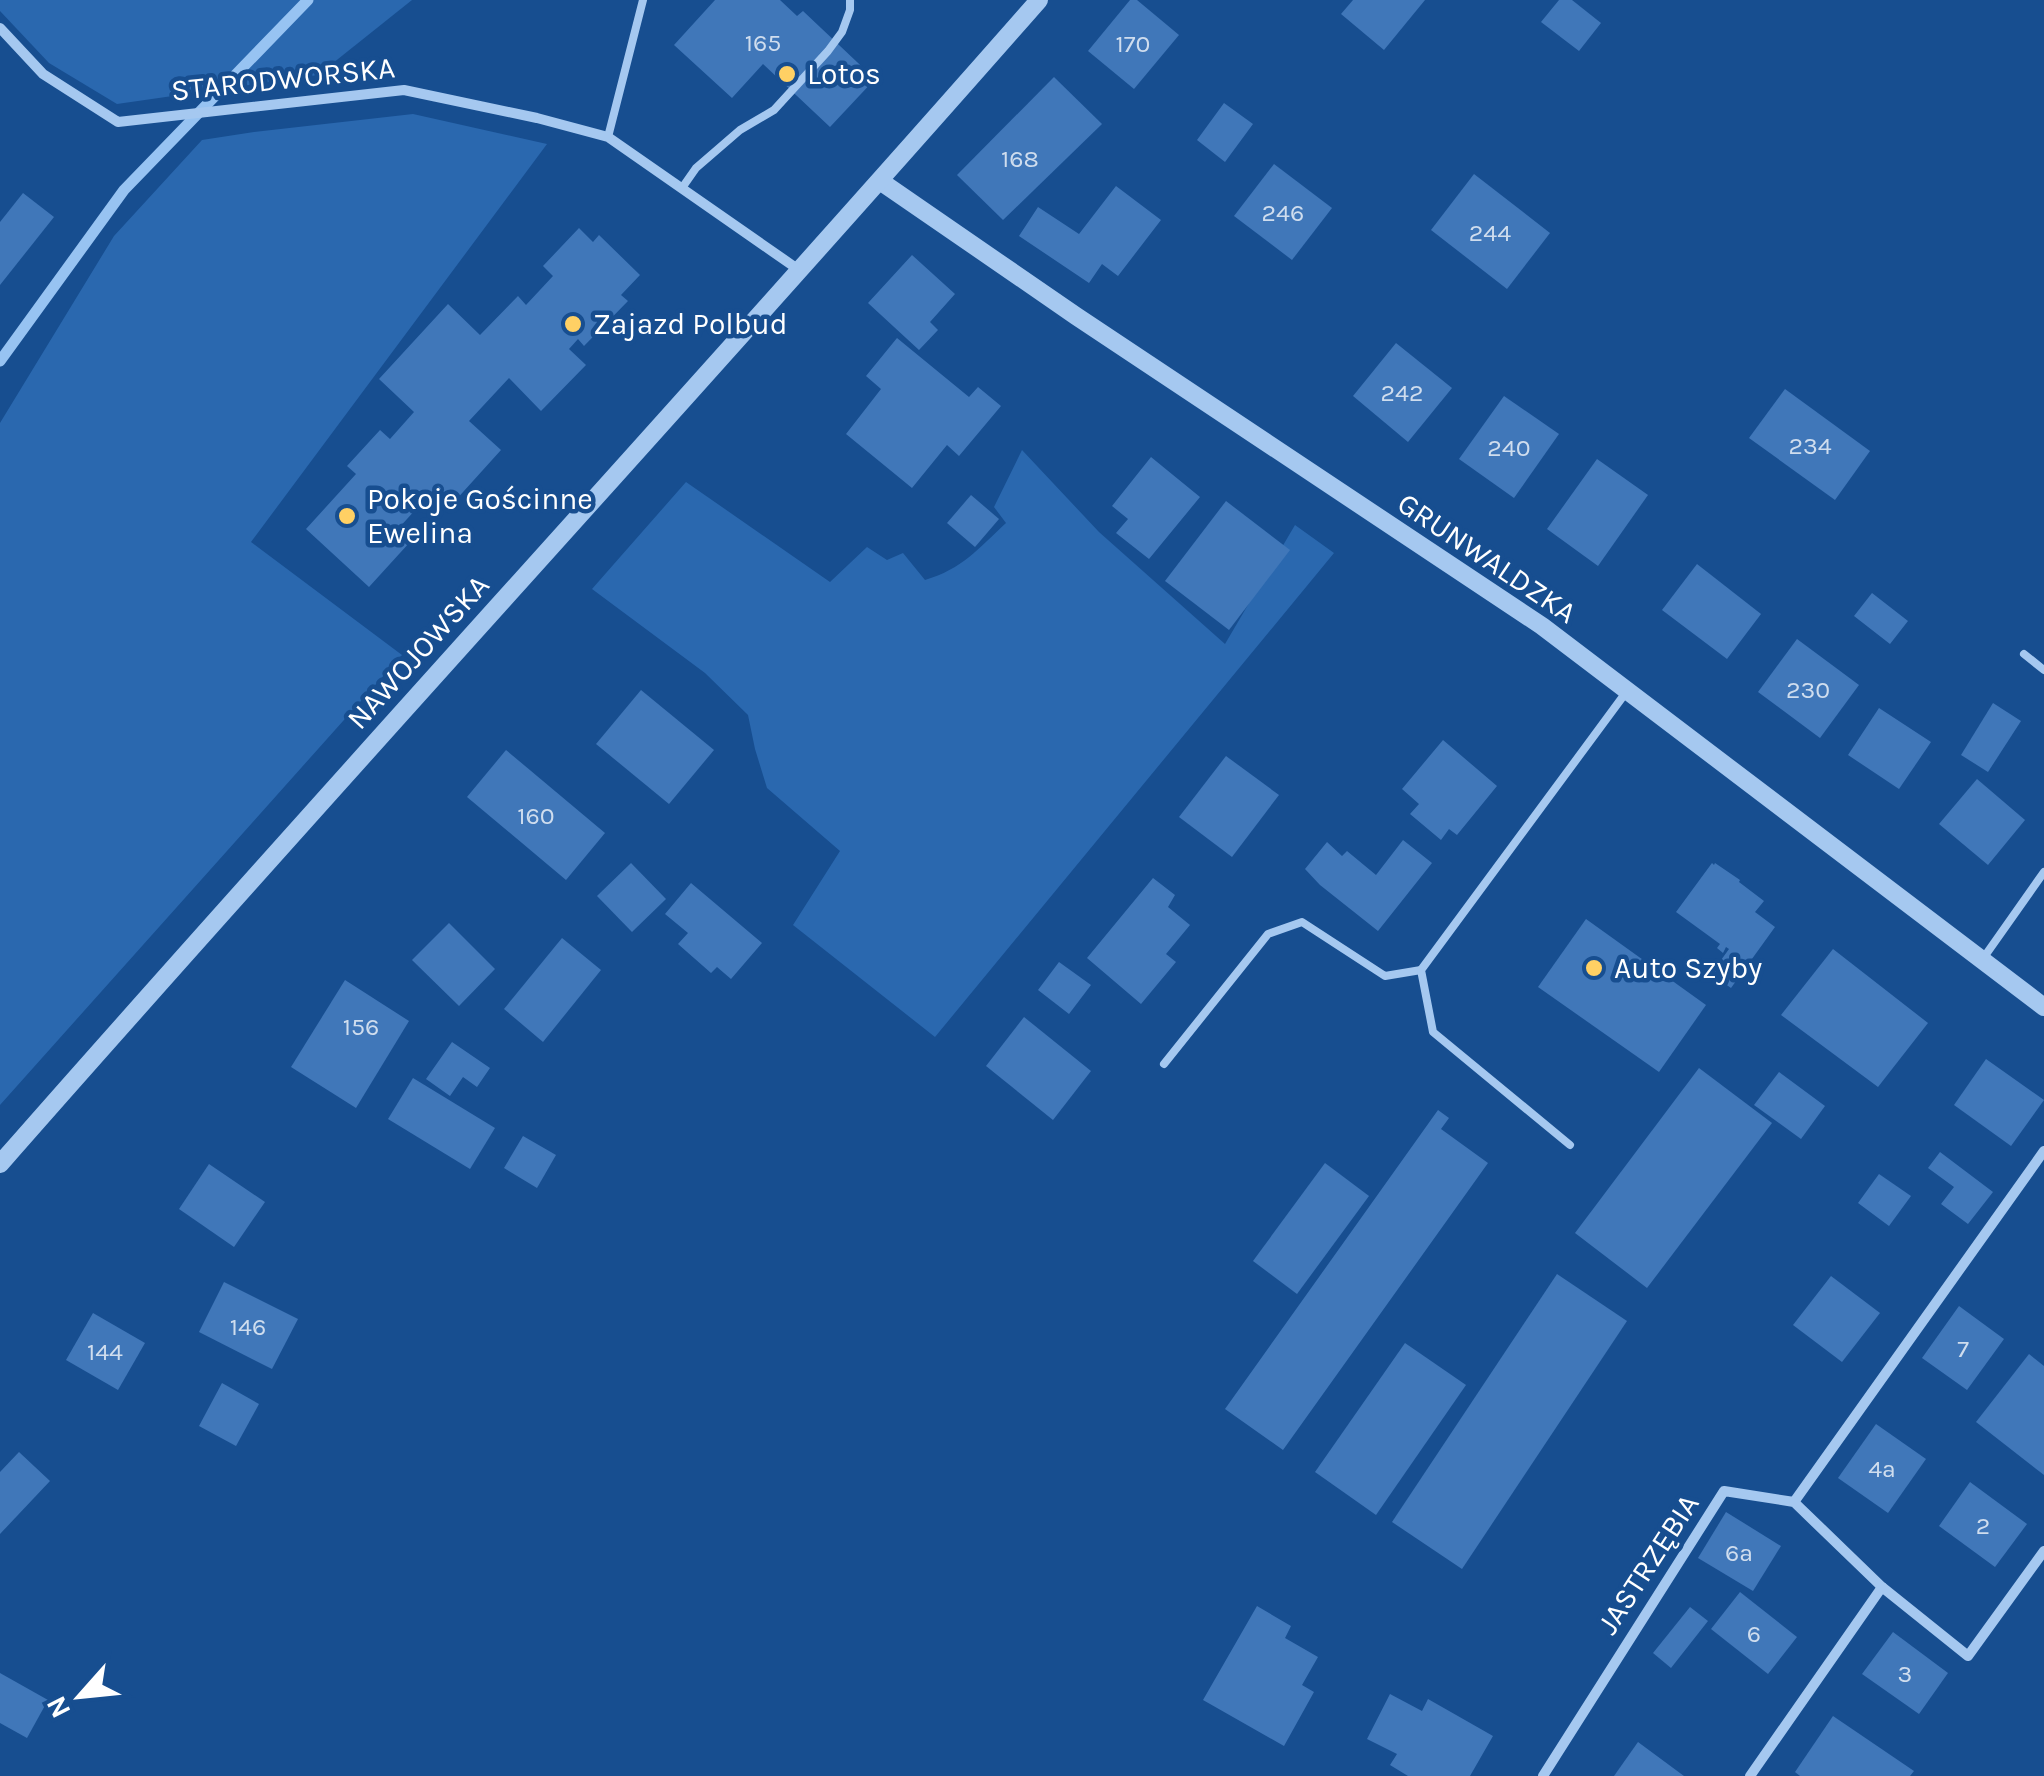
<svg xmlns="http://www.w3.org/2000/svg" width="2044" height="1776" viewBox="0 0 2044 1776" font-family="Karla,sans-serif">
  <rect width="100%" height="100%" fill="#174e90"/>
  <g fill="#2a68af">
    <path d="M0,0h412l-94,75 -201,29 -68,-41 -49,-52z"/>
    <path d="M413,114l134,30 -296,398 151,113 -402,450v-682l114,-187 88,-96 52,-8z"/>
    <path d="M1022,450l77,82 126,112 70,-119 39,28 -399,484 -142,-112 47,-74 -73,-63 -12,-39 -7,-34 -43,-42 -113,-84 94,-107 144,100 37,-35 20,13 16,-7 22,27c37,-11 53,-31 81,-57l-12,-16z"/>
  </g>
  <g fill="none" stroke-linecap="round" stroke-linejoin="round">
    <path stroke="#97c3f2" stroke-width="11" d="M0,361l124,-171 184,-190"/>
  </g>
  <g fill="#4077b9">
    <path d="M715,0h65l17,16 6,-5 72,68 -45,48 -67,-63 -31,34 -58,-53z"/>
    <path d="M1130,0h7l42,35 -45,54 -46,-38z"/>
    <path d="M1353,0h72l-41,50 -43,-36z"/>
    <path d="M1559,0h13l29,23 -22,28 -38,-29z"/>
    <path d="M1054,77l48,47 -99,96 -46,-45z"/>
    <path d="M1224,103l29,21 -28,38 -28,-22z"/>
    <path d="M1274,164l58,44 -40,52 -58,-44z"/>
    <path d="M1474,174l76,59 -43,56 -76,-59z"/>
    <path d="M1116,186l45,34 -43,56 -16,-12 -13,19 -70,-47 19,-29 41,27z"/>
    <path d="M23,193l31,24 -54,68v-63z"/>
    <path d="M579,228l14,14 6,-7 41,40 -19,20 7,6 -44,45 -6,-7 -9,10 17,16 -45,46 -32,-33 -40,43 32,29 -47,52 -17,-16 -40,44 13,12 -41,45 -63,-58 50,-55 -9,-8 33,-36 10,9 24,-27 -35,-33 69,-75 32,31 38,-39 8,9 27,-29 -10,-10z"/>
    <path d="M912,255l43,39 -25,28 8,8 -19,20 -51,-47z"/>
    <path d="M897,338l72,59 9,-10 23,19 -42,50 -12,-11 -35,43 -66,-54 35,-45 -15,-13z"/>
    <path d="M1396,343l56,45 -44,54 -55,-46z"/>
    <path d="M1785,389l85,62 -35,49 -86,-62z"/>
    <path d="M1504,396l55,38 -45,64 -55,-39z"/>
    <path d="M1151,457l49,40 -51,62 -33,-26 12,-14 -16,-13z"/>
    <path d="M1597,459l51,36 -50,71 -51,-37z"/>
    <path d="M971,495l28,24 -24,28 -28,-24z"/>
    <path d="M1226,501l64,49 -61,80 -64,-49z"/>
    <path d="M1697,564l64,50 -34,45 -65,-49z"/>
    <path d="M1872,593l36,28 -18,23 -36,-28z"/>
    <path d="M1797,639l62,46 -39,53 -62,-46z"/>
    <path d="M641,690l73,60 -45,54 -73,-60z"/>
    <path d="M1993,703l28,18 -33,51 -27,-17z"/>
    <path d="M1879,708l52,34 -32,47 -51,-34z"/>
    <path d="M1443,740l54,46 -40,49 -8,-6 -8,11 -31,-26 9,-10 -17,-15z"/>
    <path d="M506,750l99,83 -39,47 -99,-83z"/>
    <path d="M1226,756l53,39 -47,62 -53,-40z"/>
    <path d="M1977,779l48,41 -37,45 -49,-41z"/>
    <path d="M1403,840l29,23 -54,68 -58,-46 -15,-16 22,-27 15,14 5,-5 29,24z"/>
    <path d="M631,863l35,36 -34,33 -35,-36z"/>
    <path d="M1712,863l2,2 1,-2 25,17 -1,2 25,19 -9,11 20,15 -44,61 -20,-14 18,-25 -3,-2 -3,6 -6,-5 3,-4 -44,-32z"/>
    <path d="M1153,878l22,17 -7,12 22,18 -24,29 10,8 -35,42 -54,-46z"/>
    <path d="M691,883l71,60 -31,36 -14,-12 -6,6 -33,-29 10,-11 -23,-19z"/>
    <path d="M1586,919l120,86 -47,67 -121,-85z"/>
    <path d="M449,923l46,46 -36,37 -47,-46z"/>
    <path d="M562,938l39,32 -58,72 -39,-33z"/>
    <path d="M1833,949l95,74 -50,64 -97,-72z"/>
    <path d="M1059,962l32,23 -22,29 -31,-24z"/>
    <path d="M345,980l64,41 -53,87 -65,-41z"/>
    <path d="M1024,1017l67,54 -38,49 -67,-54z"/>
    <path d="M452,1042l38,26 -13,19 -14,-10 -13,19 -24,-17z"/>
    <path d="M1986,1059l58,41 -33,46 -57,-41z"/>
    <path d="M1699,1068l73,55 -125,165 -72,-55z"/>
    <path d="M1779,1072l46,34 -24,33 -47,-34z"/>
    <path d="M413,1078l82,50 -25,41 -82,-50z"/>
    <path d="M1438,1110l11,8 -8,11 47,34 -205,287 -58,-41z"/>
    <path d="M523,1136l33,19 -19,33 -33,-20z"/>
    <path d="M1940,1152l53,40 -25,32 -27,-20 13,-17 -26,-19z"/>
    <path d="M1325,1163l44,33 -72,98 -44,-33z"/>
    <path d="M209,1164l56,38 -31,45 -55,-38z"/>
    <path d="M1879,1174l32,22 -22,30 -31,-23z"/>
    <path d="M1557,1274l70,47 -165,248 -70,-47z"/>
    <path d="M1831,1276l49,37 -38,49 -49,-37z"/>
    <path d="M224,1282l74,37 -26,50 -73,-37z"/>
    <path d="M1959,1306l45,33 -37,51 -45,-32z"/>
    <path d="M93,1313l52,30 -27,47 -52,-30z"/>
    <path d="M1405,1343l61,42 -90,130 -61,-43z"/>
    <path d="M2029,1354l15,12v109l-68,-53z"/>
    <path d="M222,1383l37,21 -23,42 -37,-20z"/>
    <path d="M1876,1424l50,35 -38,54 -50,-35z"/>
    <path d="M19,1452l31,29 -50,53v-62z"/>
    <path d="M1970,1482l57,42 -32,43 -56,-41z"/>
    <path d="M1726,1512l55,34 -28,45 -55,-33z"/>
    <path d="M1740,1592l57,45 -29,37 -57,-45z"/>
    <path d="M1257,1606l34,20 -6,12 33,19 -16,28 12,7 -30,54 -81,-46z"/>
    <path d="M1690,1607l18,14 -37,47 -18,-15z"/>
    <path d="M1893,1632l55,41 -29,41 -57,-40z"/>
    <path d="M0,1673l48,27 -21,38 -27,-15z"/>
    <path d="M1390,1694l32,17 6,-12 65,37 -23,40h-62l-18,-11 7,-11 -30,-15z"/>
    <path d="M1833,1716l81,55 -4,5h-110l-5,-4z"/>
    <path d="M1638,1742l46,34h-70z"/>
  </g>
  <g fill="none" stroke-linecap="round" stroke-linejoin="round">
    <g stroke="#a5c8f0" stroke-width="8">
      <path d="M608,137l35,-137"/>
      <path d="M682,188l14,-20 44,-38 34,-20 54,-59 14,-19 8,-22v-10"/>
      <path d="M2024,654l20,16"/>
      <path d="M1982,960l62,-88"/>
      <path d="M1164,1064l104,-130 34,-12 83,54 36,-6"/>
      <path d="M1570,1145l-137,-113 -12,-62 206,-279"/>
    </g>
    <g stroke="#a5c8f0" stroke-width="10">
      <path d="M0,28l43,46 75,48 286,-32 133,28 71,19 191,133"/>
      <path d="M1794,1502l250,-351"/>
      <path d="M1543,1776l181,-285 70,11 88,85"/>
      <path d="M1750,1776l132,-189 86,69 76,-105"/>
    </g>
    <g stroke="#a5c8f0" stroke-width="18">
      <path d="M880,181l196,135 466,310 502,381"/>
      <path d="M0,1164c343,-391 696,-773 1039,-1164"/>
    </g>
  </g>
  <g fill="#ffd064" stroke="#174e90" stroke-width="4">
    <circle cx="787" cy="74" r="10"/>
    <circle cx="573" cy="324" r="10"/>
    <circle cx="347" cy="516" r="10"/>
    <circle cx="1594" cy="968" r="10"/>
  </g>
  <g text-anchor="middle" stroke-width="9" stroke-linejoin="round" paint-order="stroke">
    <g font-size="25" fill="#cfddee">
      <text x="763" y="51">165</text>
      <text x="1133" y="52">170</text>
      <text x="1020" y="167">168</text>
      <text x="1283" y="221">246</text>
      <text x="1490" y="241">244</text>
      <text x="1402" y="401">242</text>
      <text x="1810" y="454">234</text>
      <text x="1509" y="456">240</text>
      <text x="1808" y="698">230</text>
      <text x="536" y="824">160</text>
      <text x="361" y="1035">156</text>
      <text x="248" y="1335">146</text>
      <text x="1963" y="1357">7</text>
      <text x="105" y="1360">144</text>
      <text x="1882" y="1477">4a</text>
      <text x="1983" y="1534">2</text>
      <text x="1739" y="1561">6a</text>
      <text x="1754" y="1642">6</text>
      <text x="1905" y="1682">3</text>
    </g>
    <g font-size="30" fill="#fff" stroke="#174e90" text-anchor="start">
      <text x="807" y="84">Lotos</text>
      <text x="593" y="334">Zajazd Polbud</text>
      <text x="367" y="509">Pokoje Gościnne<tspan x="367" dy="34">Ewelina</tspan></text>
      <text x="1614" y="978">Auto Szyby</text>
    </g>
    <g font-size="30" fill="#fff" stroke="#174e90">
      <text transform="translate(283 79) rotate(-6)" y="10">STARODWORSKA</text>
      <text transform="translate(1487 558) rotate(34)" y="10">GRUNWALDZKA</text>
      <text transform="translate(418 652) rotate(-48)" y="10">NAWOJOWSKA</text>
      <text transform="translate(1648 1564) rotate(-57)" y="10">JASTRZĘBIA</text>
    </g>
  </g>
  <g transform="translate(80 1696) rotate(243)" stroke="#174e90" stroke-width="8" paint-order="stroke">
  <path d="M0-8L18 38L0 25L-18 38Z" fill="#ffffff"/>
  <text y="-15" font-size="28" font-weight="bold" text-anchor="middle" fill="#ffffff">N</text>
  </g>
</svg>
